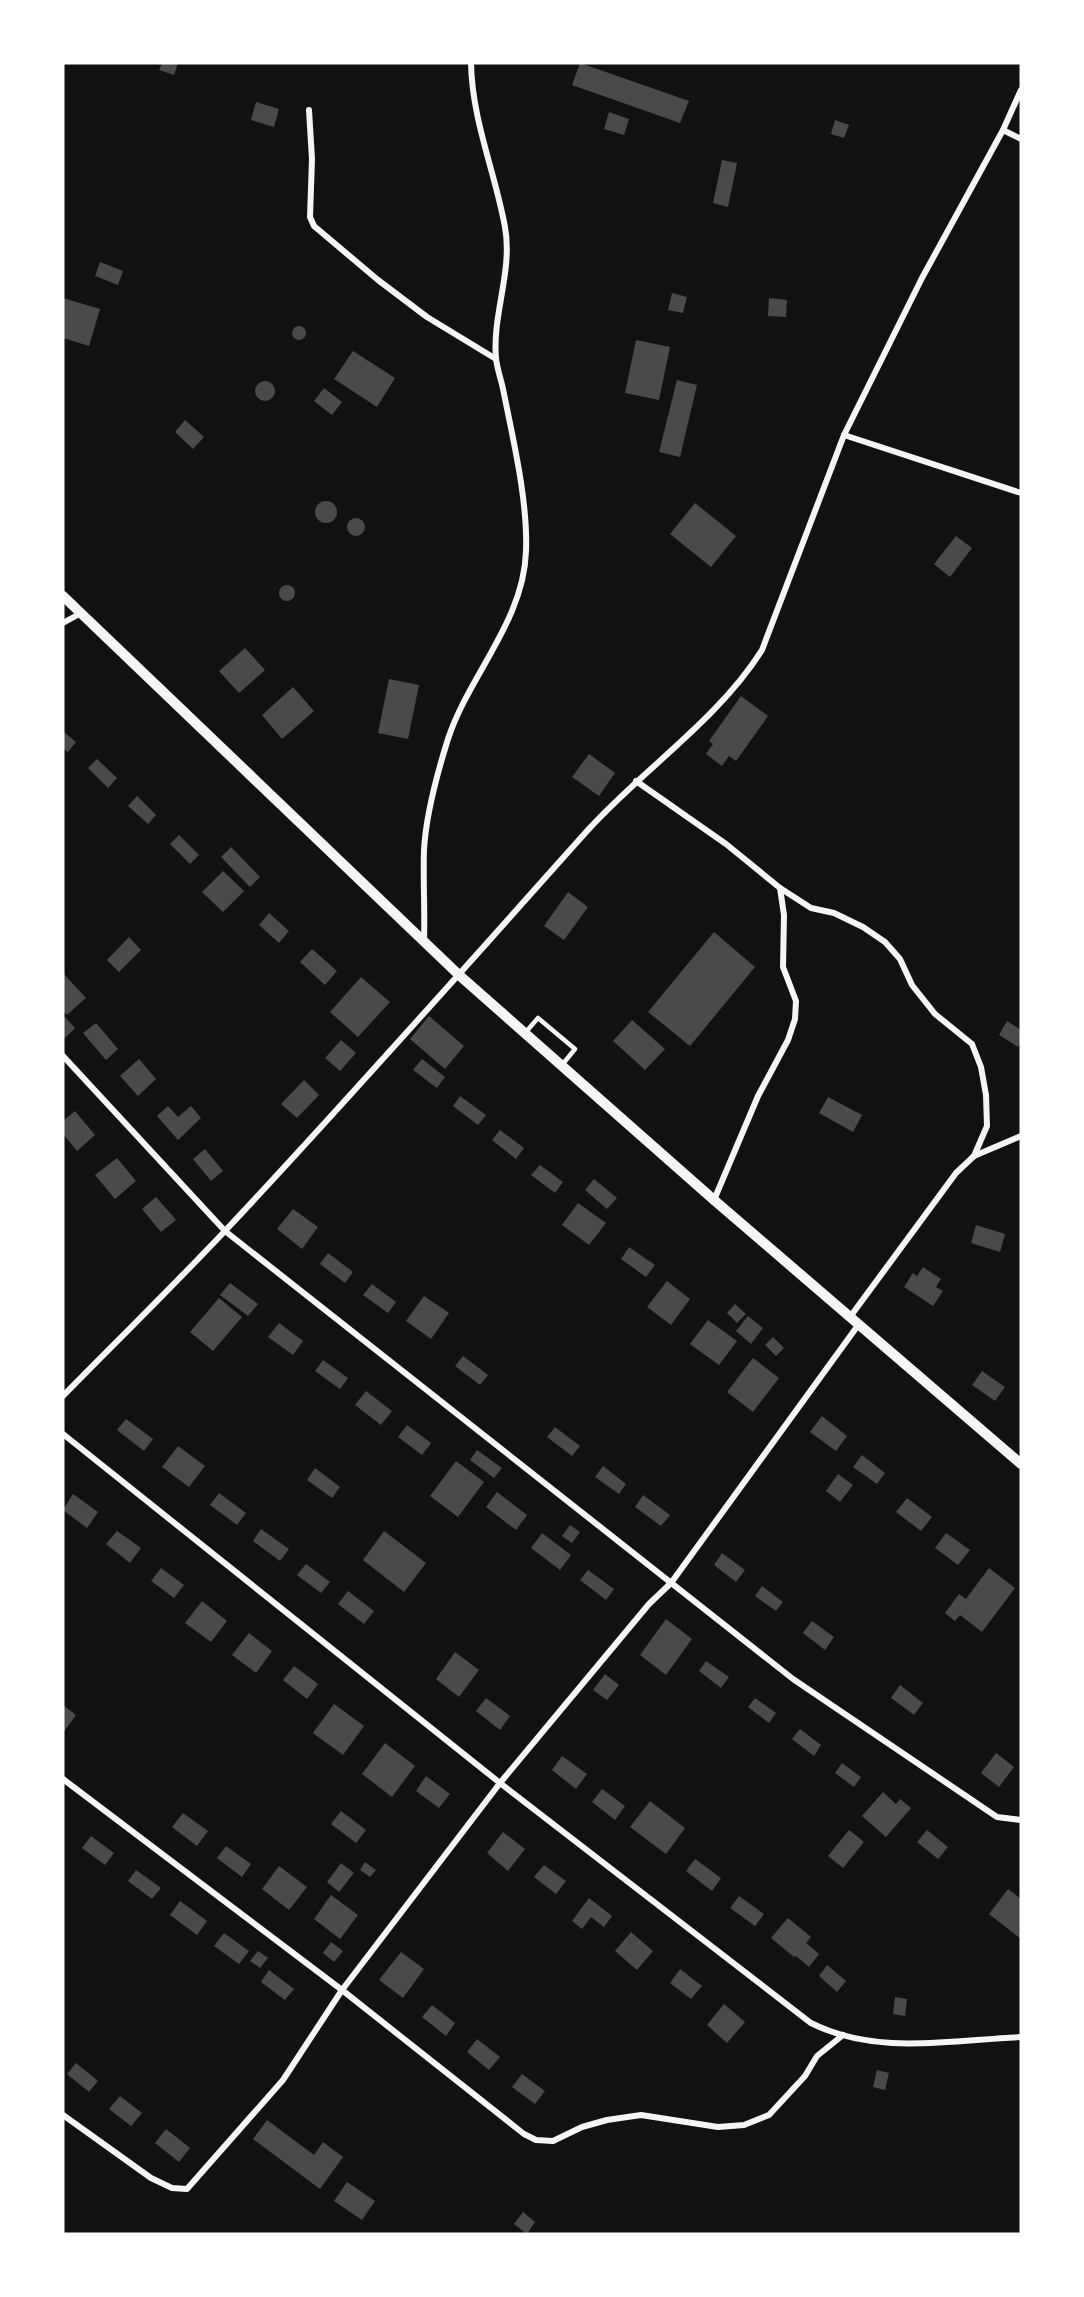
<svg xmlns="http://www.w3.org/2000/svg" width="1084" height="2297" viewBox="0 0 1084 2297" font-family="Quicksand,sans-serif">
  <rect width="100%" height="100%" fill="#111"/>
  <g fill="#4a4a4a">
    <path d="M162,63h16l-4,12 -15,-5z"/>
    <path d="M580,63l109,38 -9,22 -108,-38z"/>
    <path d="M256,102l23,7 -5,18 -23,-7z"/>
    <path d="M609,112l20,7 -5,16 -20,-6z"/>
    <path d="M835,120l14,5 -5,13 -13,-4z"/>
    <path d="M722,160l15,3 -9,44 -15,-4z"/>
    <path d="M100,262l23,9 -5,14 -23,-9z"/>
    <path d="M672,293l15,4 -4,16 -15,-3z"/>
    <path d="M63,298l37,11 -11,37 -26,-8z"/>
    <path d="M769,298l18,2 -1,17 -18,-1z"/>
    <circle cx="299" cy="333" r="7"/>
    <path d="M636,340l34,7 -11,53 -34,-7z"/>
    <path d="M353,351l42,27 -18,29 -43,-28z"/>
    <path d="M677,380l20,5 -17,72 -21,-5z"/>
    <circle cx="265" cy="391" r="10"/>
    <path d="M324,388l18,14 -10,13 -18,-14z"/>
    <path d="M185,420l19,17 -11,12 -18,-17z"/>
    <circle cx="326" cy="512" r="11"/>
    <path d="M695,503l41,33 -25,31 -41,-33z"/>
    <circle cx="356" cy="527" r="9"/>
    <path d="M956,536l16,12 -22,29 -16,-13z"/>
    <circle cx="287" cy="593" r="8"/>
    <path d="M245,648l20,22 -26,23 -20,-22z"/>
    <path d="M389,679l30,6 -11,54 -30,-6z"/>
    <path d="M293,687l21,24 -32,28 -20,-24z"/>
    <path d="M741,696l27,20 -32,45 -7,-5 -7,10 -16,-12 7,-10 -4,-3z"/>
    <path d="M63,731l13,11 -8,10 -5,-3z"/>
    <path d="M589,754l26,19 -16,23 -27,-19z"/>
    <path d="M97,759l20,19 -9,10 -20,-20z"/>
    <path d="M137,796l19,19 -8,9 -20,-18z"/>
    <path d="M179,835l20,20 -9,9 -20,-20z"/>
    <path d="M231,847l29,30 -10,10 -29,-30z"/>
    <path d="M223,871l21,20 -21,21 -21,-20z"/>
    <path d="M568,892l20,15 -24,33 -20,-14z"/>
    <path d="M269,913l20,18 -10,12 -20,-18z"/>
    <path d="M714,932l41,35 -65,79 -42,-34z"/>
    <path d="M129,937l12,13 -22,22 -12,-12z"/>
    <path d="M312,949l25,22 -12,14 -25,-23z"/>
    <path d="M63,973l23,25 -19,17 -4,-4z"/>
    <path d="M361,977l29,25 -32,35 -28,-25z"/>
    <path d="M63,1015l12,13 -10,10 -2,-2z"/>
    <path d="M429,1016l35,30 -19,23 -35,-30z"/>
    <path d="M632,1020l33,29 -20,21 -32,-29z"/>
    <path d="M1007,1021l14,9v13l-3,4 -19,-12z"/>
    <path d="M96,1023l22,26 -12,11 -23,-27z"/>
    <path d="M341,1040l15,13 -16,18 -15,-13z"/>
    <path d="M139,1059l17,20 -18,17 -18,-20z"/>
    <path d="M422,1059l23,18 -8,11 -24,-18z"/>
    <path d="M304,1080l15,15 -22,23 -16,-14z"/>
    <path d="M460,1096l26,19 -8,10 -25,-19z"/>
    <path d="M828,1097l34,18 -9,17 -34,-19z"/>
    <path d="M168,1106l10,11 13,-11 10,12 -23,22 -21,-24z"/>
    <path d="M75,1111l20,24 -18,16 -14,-17v-13z"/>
    <path d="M500,1130l24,18 -8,11 -24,-19z"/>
    <path d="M205,1149l18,22 -12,10 -18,-22z"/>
    <path d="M117,1158l19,23 -21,18 -20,-24z"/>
    <path d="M540,1165l23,17 -8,11 -24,-18z"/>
    <path d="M594,1179l23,19 -10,11 -22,-19z"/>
    <path d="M156,1197l20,23 -15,12 -19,-23z"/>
    <path d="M578,1203l28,20 -17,22 -27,-20z"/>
    <path d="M293,1209l25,18 -16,22 -25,-20z"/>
    <path d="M976,1225l29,9 -5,18 -29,-9z"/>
    <path d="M629,1247l26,18 -9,12 -25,-18z"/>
    <path d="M328,1253l25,19 -8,11 -25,-19z"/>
    <path d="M923,1267l18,12 -5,8 7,4 -10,15 -29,-19 9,-14 4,3z"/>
    <path d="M667,1281l23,18 -19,26 -24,-18z"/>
    <path d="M230,1283l28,21 -10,12 -28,-21z"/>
    <path d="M372,1284l24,18 -8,11 -25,-18z"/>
    <path d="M424,1296l25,17 -18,26 -25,-18z"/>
    <path d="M219,1298l23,19 -29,34 -23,-19z"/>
    <path d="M735,1304l11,10 -9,9 -10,-10z"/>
    <path d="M748,1316l15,12 -12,16 -15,-13z"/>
    <path d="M708,1320l29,21 -18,24 -29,-21z"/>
    <path d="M279,1323l24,18 -10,14 -25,-18z"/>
    <path d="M773,1337l11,11 -8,8 -11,-11z"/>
    <path d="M463,1356l25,19 -8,10 -25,-19z"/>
    <path d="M753,1358l26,20 -26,34 -26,-20z"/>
    <path d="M323,1360l25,18 -8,11 -25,-18z"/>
    <path d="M982,1371l23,16 -10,14 -23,-16z"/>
    <path d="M366,1391l26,20 -11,14 -26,-20z"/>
    <path d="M822,1416l25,20 -11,15 -26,-19z"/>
    <path d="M126,1419l27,20 -9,12 -27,-21z"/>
    <path d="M407,1425l24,18 -9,12 -24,-18z"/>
    <path d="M555,1427l25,19 -8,10 -25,-19z"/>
    <path d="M178,1446l27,20 -16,21 -27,-20z"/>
    <path d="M477,1450l25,18 -8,10 -24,-18z"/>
    <path d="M862,1455l23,18 -8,11 -24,-17z"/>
    <path d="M456,1461l28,21 -26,35 -28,-21z"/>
    <path d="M603,1466l23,18 -7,10 -24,-17z"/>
    <path d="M315,1468l25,19 -8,11 -25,-18z"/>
    <path d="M838,1474l15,11 -13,17 -14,-11z"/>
    <path d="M497,1492l30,23 -11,15 -30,-23z"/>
    <path d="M219,1493l27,20 -9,12 -27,-20z"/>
    <path d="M73,1494l25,18 -11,16 -24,-18z"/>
    <path d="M643,1495l27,20 -9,11 -26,-19z"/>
    <path d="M907,1498l25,19 -11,14 -25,-19z"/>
    <path d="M570,1525l10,7 -8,11 -10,-7z"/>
    <path d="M261,1529l28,20 -9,12 -27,-20z"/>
    <path d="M117,1531l24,17 -11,15 -24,-19z"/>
    <path d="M384,1531l42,32 -22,29 -41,-32z"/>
    <path d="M542,1533l29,22 -11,15 -29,-22z"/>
    <path d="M946,1533l24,17 -12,15 -23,-17z"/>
    <path d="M722,1553l23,17 -9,12 -22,-17z"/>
    <path d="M306,1564l24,18 -9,11 -24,-18z"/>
    <path d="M161,1568l23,17 -10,13 -23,-17z"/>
    <path d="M989,1568l26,20 -33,44 -22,-17 -5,6 -10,-8 14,-19 7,5z"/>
    <path d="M588,1570l26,19 -8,11 -26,-20z"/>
    <path d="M762,1586l21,16 -7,9 -21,-15z"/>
    <path d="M348,1591l26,20 -10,13 -26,-20z"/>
    <path d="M202,1601l25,20 -16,21 -26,-19z"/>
    <path d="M666,1619l26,20 -26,36 -26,-20z"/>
    <path d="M812,1621l22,16 -9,13 -22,-17z"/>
    <path d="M249,1633l23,18 -16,22 -24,-18z"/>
    <path d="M455,1652l24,18 -20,27 -23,-18z"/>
    <path d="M706,1661l23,16 -8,11 -22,-17z"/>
    <path d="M294,1666l24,18 -11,15 -24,-19z"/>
    <path d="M605,1674l14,11 -12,15 -14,-10z"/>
    <path d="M900,1685l23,18 -9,12 -23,-17z"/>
    <path d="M486,1698l24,18 -10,14 -24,-19z"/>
    <path d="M755,1698l21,15 -7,10 -21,-16z"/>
    <path d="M334,1704l30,22 -21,29 -30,-22z"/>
    <path d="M63,1705l13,10 -13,18z"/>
    <path d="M800,1729l21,16 -7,11 -22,-17z"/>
    <path d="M385,1743l30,23 -23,31 -30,-23z"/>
    <path d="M996,1753l18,14 -15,20 -18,-14z"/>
    <path d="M562,1756l25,18 -11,15 -24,-19z"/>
    <path d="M842,1763l19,14 -7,10 -19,-14z"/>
    <path d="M426,1776l24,18 -11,14 -23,-17z"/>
    <path d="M602,1789l23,17 -10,14 -23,-18z"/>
    <path d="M883,1792l13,12 4,-5 11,9 -25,29 -24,-21z"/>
    <path d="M650,1801l35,27 -19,26 -36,-27z"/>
    <path d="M341,1811l25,19 -10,13 -25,-19z"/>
    <path d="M183,1813l25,18 -11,15 -25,-19z"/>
    <path d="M849,1830l15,12 -21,26 -15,-12z"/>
    <path d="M927,1830l21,17 -10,12 -21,-17z"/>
    <path d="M503,1832l22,17 -17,22 -21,-18z"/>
    <path d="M91,1836l23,17 -9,12 -23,-17z"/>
    <path d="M226,1846l25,18 -9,13 -25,-19z"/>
    <path d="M695,1859l26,19 -9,13 -26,-20z"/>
    <path d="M365,1862l11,8 -6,7 -10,-7z"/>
    <path d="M341,1863l13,10 -15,19 -12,-10z"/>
    <path d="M544,1865l22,16 -10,13 -22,-17z"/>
    <path d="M279,1866l28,21 -18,23 -27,-21z"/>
    <path d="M136,1870l25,18 -9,11 -24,-18z"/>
    <path d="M1008,1889l13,10v40l-32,-25z"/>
    <path d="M331,1895l27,20 -18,24 -26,-20z"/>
    <path d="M739,1896l25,18 -9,12 -25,-18z"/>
    <path d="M589,1898l23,18 -8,11 -13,-10 -9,12 -10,-8z"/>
    <path d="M180,1901l27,20 -10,14 -27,-20z"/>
    <path d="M788,1918l23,19 -5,6 13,11 -10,13 -13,-11 -2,1 -23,-19z"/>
    <path d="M631,1932l22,19 -16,19 -22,-19z"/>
    <path d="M224,1933l25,18 -10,13 -25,-18z"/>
    <path d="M331,1942l12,9 -9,11 -11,-9z"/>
    <path d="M258,1951l10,7 -8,10 -10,-7z"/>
    <path d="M401,1952l23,17 -21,29 -24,-18z"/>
    <path d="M827,1965l19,16 -9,11 -18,-16z"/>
    <path d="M680,1969l22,17 -11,13 -21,-16z"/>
    <path d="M269,1970l25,19 -9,11 -24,-18z"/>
    <path d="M895,1997l12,2 -2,17 -12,-2z"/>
    <path d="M724,2004l21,18 -18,21 -20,-18z"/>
    <path d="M432,2005l23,18 -9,13 -24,-19z"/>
    <path d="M477,2039l23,18 -11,13 -22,-18z"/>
    <path d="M76,2063l22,18 -9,11 -22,-18z"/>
    <path d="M877,2070l12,3 -4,17 -12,-3z"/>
    <path d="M522,2074l23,17 -10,13 -23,-17z"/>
    <path d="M120,2096l22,17 -11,13 -22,-17z"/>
    <path d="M267,2120l47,35 9,-13 20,15 -23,32 -67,-50z"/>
    <path d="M166,2129l24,19 -11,14 -24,-19z"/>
    <path d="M347,2182l28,19 -13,19 -28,-19z"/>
    <path d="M523,2212l12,10 -8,12 -13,-10z"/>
  </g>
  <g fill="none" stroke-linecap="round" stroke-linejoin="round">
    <path stroke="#f5f5f5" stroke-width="4.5" d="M525,1033l13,-15 37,31 -13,16"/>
    <g stroke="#f5f5f5" stroke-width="6">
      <path d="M309,110l3,49 -2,58 4,9 64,54 49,37 69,42"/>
      <path d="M1003,130l18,9"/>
      <path d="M844,435l177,58"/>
      <path d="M63,623l18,-10"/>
      <path d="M636,781l90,63 54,44 31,20 23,5 29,14 22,15 15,17 12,26 23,29 37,30 9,23 5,28 1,31 -13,30"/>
      <path d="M424,941c1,-30 -1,-61 0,-91 2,-37 13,-76 24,-111 21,-64 76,-118 78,-188 2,-50 -13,-112 -23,-162 -2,-10 -6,-20 -7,-31 -4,-43 17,-87 9,-131 -10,-55 -33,-107 -34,-164"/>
      <path d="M63,1056l162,175 568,448 204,138 24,3"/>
      <path d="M714,1200l44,-104 30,-56 7,-21 1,-18 -13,-34 1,-52 -4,-27"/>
      <path d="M850,1317l106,-144 18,-17 47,-20"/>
      <path d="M63,1396c54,-55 109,-109 162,-165 123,-131 242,-266 362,-400 56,-62 130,-110 175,-181l82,-215 78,-157 81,-148 18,-40"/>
      <path d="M63,1434l437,349 311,240c65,33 140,17 210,14"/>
      <path d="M63,1779l279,211 182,144 12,6 17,1 29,-14 25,-7 34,-5 77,12 26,-2 25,-10 36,-39 12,-20 26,-21"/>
      <path d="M63,2115l88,63 21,10 15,1 96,-109 59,-90 158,-207 149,-179 22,-21 188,-259"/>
    </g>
    <path stroke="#f5f5f5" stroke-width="10" d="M63,596l396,379 255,225 307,264"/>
  </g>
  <rect width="1084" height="2297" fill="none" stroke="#ffffff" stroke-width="129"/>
</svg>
